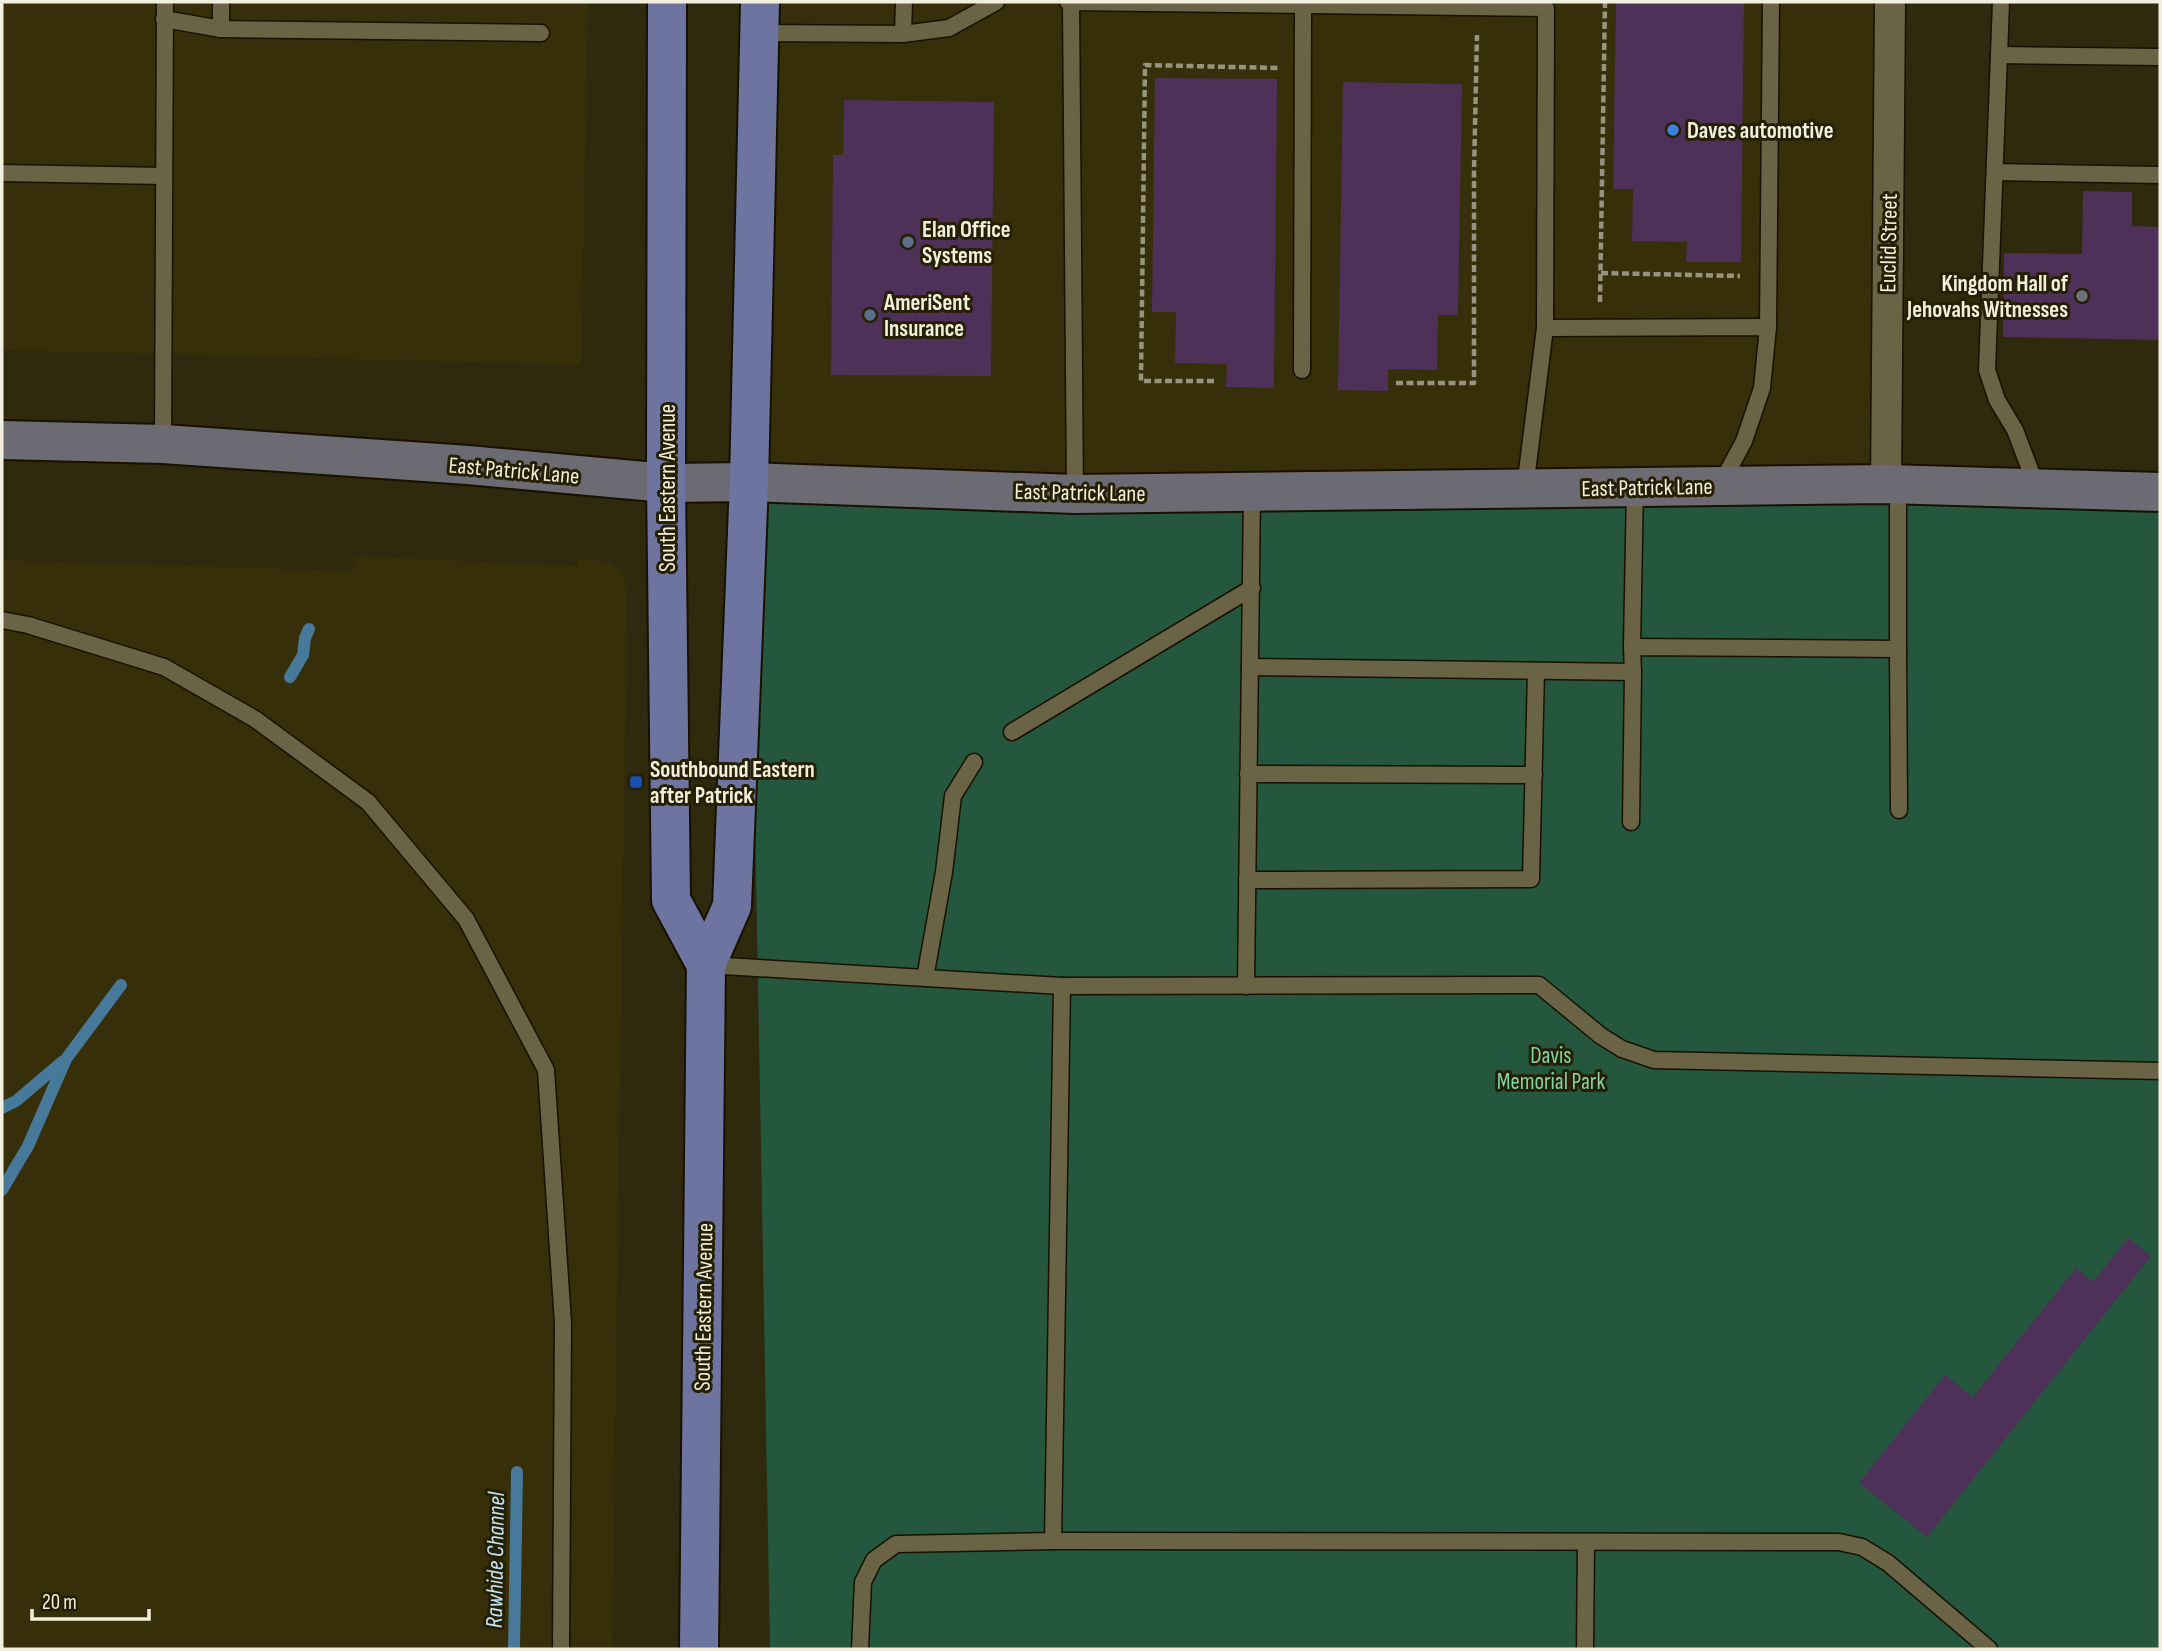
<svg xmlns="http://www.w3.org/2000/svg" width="2162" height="1651" viewBox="0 0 2162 1651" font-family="'Sofia Sans Condensed',sans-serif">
  <rect width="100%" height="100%" fill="#2f290d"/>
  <g fill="#372f09">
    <path d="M2,2h586l-7,363 -579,-15z"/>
    <path d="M760,2h1130l-4,482 -1137,-2z"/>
    <path d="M354,556l223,10 1,-7 32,3 9,6 6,11 2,20 -15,1050h-610v-1089l351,11z"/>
  </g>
  <path fill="#25573f" d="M749,482l1411,10v1157h-1390z"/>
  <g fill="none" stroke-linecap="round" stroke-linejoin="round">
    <g stroke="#47799a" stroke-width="12">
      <path d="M290,677l13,-22 2,-17 4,-9"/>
      <path d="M2,1108l14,-7 46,-39"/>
      <path d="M2,1190l26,-44 38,-87 55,-74"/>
      <path d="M514,1649l3,-177"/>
    </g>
  </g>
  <g fill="#4d3158">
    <path d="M1616,2h128l-3,260h-55l1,-20 -55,-1 1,-52h-20z"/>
    <path d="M1155,78l122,1 -3,309 -48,-1 1,-23 -52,-1 1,-51h-24z"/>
    <path d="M1343,82l119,2 -4,231h-20l-1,55 -49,-1v22l-50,-1z"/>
    <path d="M844,100l150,2 -3,274 -160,-1 2,-220h10z"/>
    <path d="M2083,191l49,1v34l28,1v113l-157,-3 1,-84 78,1z"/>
    <path d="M2128,1238l23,18 -224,281 -68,-54 86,-108 28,22 103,-129 17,14z"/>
  </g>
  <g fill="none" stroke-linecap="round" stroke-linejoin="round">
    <g stroke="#171100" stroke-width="19">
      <g id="lane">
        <path d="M1068,2l478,6 -1,320 -20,160"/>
        <path d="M1071,2l4,492"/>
        <path d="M2001,2l-14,368 10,30 18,30 22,58"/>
        <path d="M164,19l57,10 320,4"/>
        <path d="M221,29v-27"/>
        <path d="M759,33l144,1 46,-6 47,-26"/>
        <path d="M903,34l1,-32"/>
        <path d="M1999,55l161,2"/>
        <path d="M1995,172l165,3"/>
        <path d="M2,173l161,3"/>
        <path d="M1768,327l3,-325"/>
        <path d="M1545,328l223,-1 -6,61 -18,53 -23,43"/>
        <path d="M1302,370l1,-365"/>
        <path d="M163,444l2,-442"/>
        <path d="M1898,484v165"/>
        <path d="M2,620l26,5 136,42 91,52 113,83 98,117 80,151 17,253 -2,326"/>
        <path d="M1632,647l3,-160"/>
        <path d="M1250,667l383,5 -1,-25 266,2 1,161"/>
        <path d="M1012,732l240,-144"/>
        <path d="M1248,774l286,1"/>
        <path d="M1631,822l2,-150"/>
        <path d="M1247,880l284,-1 5,-208"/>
        <path d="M707,965l355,21 477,-1 62,51 21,13 32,11 506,11"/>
        <path d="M925,978l19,-106 9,-76 21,-34"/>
        <path d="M1246,986l6,-494"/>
        <path d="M1053,1541l9,-555"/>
        <path d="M860,1649l3,-67 11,-22 22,-16 157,-3 786,1 23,5 26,16 101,86"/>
        <path d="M1585,1649l1,-107"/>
      </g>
    </g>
    <g stroke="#171100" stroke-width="33">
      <path id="street" d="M1886,484l4,-482"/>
    </g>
    <g stroke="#171100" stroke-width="42">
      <path id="secondary" d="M2,440l161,4 305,21 198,18 83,-1 326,12 811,-10 274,8"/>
    </g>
    <g stroke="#171100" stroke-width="42">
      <g id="primary">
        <path d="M667,2l-1,481 5,417 35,65"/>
        <path d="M699,1649l7,-684 26,-59 17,-424 11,-480"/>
      </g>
    </g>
    <g stroke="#97937d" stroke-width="4.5" stroke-dasharray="7 3.5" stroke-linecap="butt">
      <path d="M1601,273l139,3"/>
      <path d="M1600,302l5,-300"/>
      <path d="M1214,381h-73l4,-316 133,3"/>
      <path d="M1396,383h78v-211l3,-137"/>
    </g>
    <use href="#lane" stroke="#6a6346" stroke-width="16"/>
    <use href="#street" stroke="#6a6346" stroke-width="30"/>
    <use href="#secondary" stroke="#6c6b73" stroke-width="38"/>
    <use href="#primary" stroke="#6e74a0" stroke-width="38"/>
  </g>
  <circle fill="#3f7fe0" stroke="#251f03" stroke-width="2.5" cx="1673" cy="130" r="7"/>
  <g fill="#5c6f8a" stroke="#251f03" stroke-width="2.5">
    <circle cx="908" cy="242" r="7"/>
    <circle cx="870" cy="315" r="7"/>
  </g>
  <circle fill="#6b7280" stroke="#251f03" stroke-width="2.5" cx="2082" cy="296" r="7"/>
  <rect fill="#1a4fb4" stroke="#251f03" stroke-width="2.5" x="629" y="775" width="14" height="14" rx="3.5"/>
  <g text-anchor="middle" stroke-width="6" stroke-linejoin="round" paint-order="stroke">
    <g font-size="23" font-weight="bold" fill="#f2efde" stroke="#251f03" text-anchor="start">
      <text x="1687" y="138">Daves automotive</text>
      <text x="922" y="237">Elan Office<tspan x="922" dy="26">Systems</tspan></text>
      <text x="2068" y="291" text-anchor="end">Kingdom Hall of<tspan x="2068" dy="26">Jehovahs Witnesses</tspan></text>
      <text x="884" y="310">AmeriSent<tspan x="884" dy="26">Insurance</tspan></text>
      <text x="650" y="777">Southbound Eastern<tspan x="650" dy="26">after Patrick</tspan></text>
    </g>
    <g font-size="23" fill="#f2efde" stroke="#251f03">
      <text transform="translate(1888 243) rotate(-89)" y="8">Euclid Street</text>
      <text transform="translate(514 470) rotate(5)" y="8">East Patrick Lane</text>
      <text transform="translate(1647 487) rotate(-1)" y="8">East Patrick Lane</text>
      <text transform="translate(667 488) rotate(-90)" y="8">South Eastern Avenue</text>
      <text transform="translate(1080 492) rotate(1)" y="8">East Patrick Lane</text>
      <text transform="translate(703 1307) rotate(-89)" y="8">South Eastern Avenue</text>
    </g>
    <g font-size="23" fill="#80d5aa" stroke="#251f03">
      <text x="1551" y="1063">Davis<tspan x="1551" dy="26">Memorial Park</tspan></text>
    </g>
    <g font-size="24" font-style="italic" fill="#c6e4f8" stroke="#251f03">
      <text transform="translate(495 1560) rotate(-89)" y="8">Rawhide Channel</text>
    </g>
  </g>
  <rect width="2162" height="1651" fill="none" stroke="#f2efde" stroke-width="7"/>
  <path d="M32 1609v10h117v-10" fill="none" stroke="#f2efde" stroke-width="3.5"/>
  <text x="42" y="1609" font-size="21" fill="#f2efde" stroke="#251f03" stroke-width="5" paint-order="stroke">20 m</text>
</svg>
